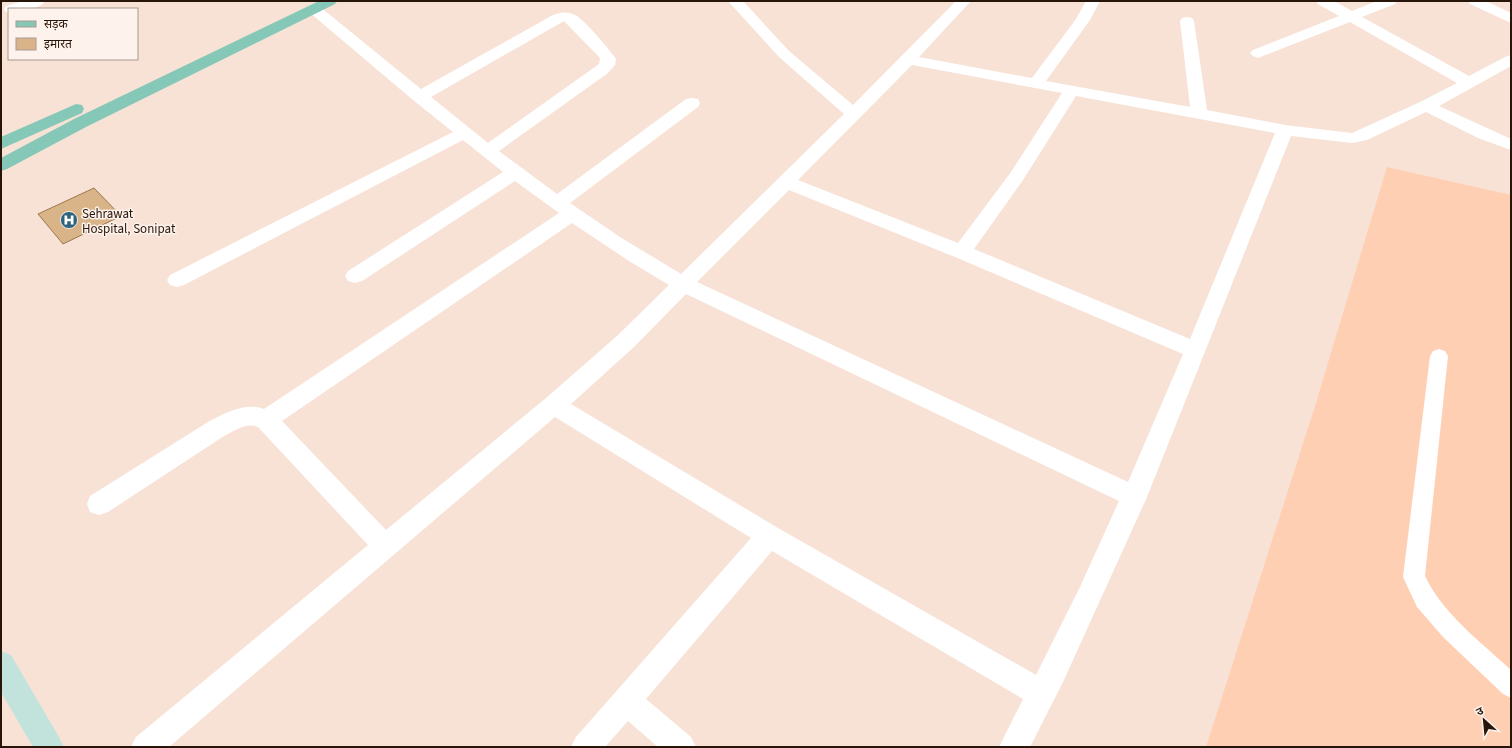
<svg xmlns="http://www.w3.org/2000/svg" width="1512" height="748" viewBox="0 0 1512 748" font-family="'Source Sans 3','Noto Sans Devanagari',sans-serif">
  <rect width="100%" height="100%" fill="#f8e2d6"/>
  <path fill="#ffcfb3" d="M1387,167l124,28v552h-305l109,-341z"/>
  <path fill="#d8b488" stroke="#9b794e" d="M94,188l27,28 -58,28 -25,-30z"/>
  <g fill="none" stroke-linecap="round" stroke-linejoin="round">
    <path fill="#fff" fill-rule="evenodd" d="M1439,349l6,2 3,5 -23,220c18,38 56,66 86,94v28l-8,-4 -60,-57 -26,-30 -14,-30 27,-221 3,-5z"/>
    <g fill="#fff" fill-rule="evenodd">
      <path d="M23,1h22c-6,10 -26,8 -36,8v4l-3,-1 -2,-3 2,-3z"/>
      <path d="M728,1h15l46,50 64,54 103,-104h15l-52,56 113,21 44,-59 10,-18h14l-10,19 -44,61 144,26 -10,-86 2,-3 5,-1 5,1 2,3 13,89 78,15 67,8 68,-31 37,-19 -107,-61 -87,34 -5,2 -5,-2 -3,-3 3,-3 86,-34 -21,-12 -2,-3h18l18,10 25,-10h20l-2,3 -33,13 107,59 36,-19 6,-2v11l-72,40 72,33v11l-33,-12 -52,-26 -59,28 -15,3 -61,-7 -144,361 -84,185 -33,65h-31l24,-48 -251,-148 -126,148 45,38 5,10h-38l-30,-26 -23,26h-34l5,-10 175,-199 -196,-121 -386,330h-38l5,-10 232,-192 -110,-118c-11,-5 -24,4 -34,9l-116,76 -9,3 -9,-3 -3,-8 3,-8 118,-74c17,-9 37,-20 56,-13l295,-196 -44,-32 -153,100 -7,2 -7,-2 -3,-5 3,-5 155,-99 -40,-32 -279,145 -7,2 -7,-2 -3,-5 3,-5 283,-143 -40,-32 -104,-88 -2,-3 2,-3 5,-1 5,1 102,83 130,-73c8,-4 16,-5 24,-1 9,4 35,35 41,44l-1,6 -7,8 -109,78 58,43 129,-95 6,-1 6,1 2,4 -2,4 -128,96 50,34 61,37 163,-160 -65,-57zM564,21l36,37 -1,6 -111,79 -57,-46zM912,65l150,28 -51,79 -53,71 -160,-63zM1076,96l199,37 -85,206 -216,-90 49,-69zM789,190l166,67 228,97 -55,128 -431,-200zM572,223l57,38 40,24 -51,50 -72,63 -160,132 -104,-109zM686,294l433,207 -39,86 -44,88 -258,-147 -207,-124 63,-57z"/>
      <path d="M1468,1h18l25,12v10l-41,-19z"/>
    </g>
    <path fill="#c2e3db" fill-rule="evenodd" d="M1,651l10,4 48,82 5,10h-31l-32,-55z"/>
    <g fill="#86c8b7" fill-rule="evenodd">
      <path d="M319,1h18l-2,3 -249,123 -79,42 -6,2v-13l73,-39z"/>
      <path d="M76,104l6,1 2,4 -2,4 -81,36v-12z"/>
    </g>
  </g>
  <defs>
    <g id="hospital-disc" transform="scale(0.9)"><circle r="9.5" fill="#2c637e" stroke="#fdf2ec"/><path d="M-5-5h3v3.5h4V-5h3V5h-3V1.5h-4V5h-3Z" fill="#fff"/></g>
  </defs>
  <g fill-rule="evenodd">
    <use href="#hospital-disc" x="69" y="220"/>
  </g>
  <g text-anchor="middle" stroke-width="3" stroke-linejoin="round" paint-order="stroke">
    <g font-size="13" fill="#28150a" stroke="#fdf2ec" text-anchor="start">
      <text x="82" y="218">Sehrawat<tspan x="82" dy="15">Hospital, Sonipat</tspan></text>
    </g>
  </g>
  <rect width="1512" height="748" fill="none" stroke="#28150a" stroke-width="4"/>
  <rect x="8" y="8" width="130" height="52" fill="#fdf2ec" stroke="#a89a92"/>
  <rect x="16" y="21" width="20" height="6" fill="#86c8b7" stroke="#a89a92"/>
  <text x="44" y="28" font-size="12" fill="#28150a">सड़क</text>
  <rect x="16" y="38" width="20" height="12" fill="#d8b488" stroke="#a89a92"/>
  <text x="44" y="48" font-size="12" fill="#28150a">इमारत</text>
  <g transform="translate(1484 720) rotate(333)" stroke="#fdf2ec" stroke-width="3" paint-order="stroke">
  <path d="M0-3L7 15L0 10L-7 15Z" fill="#28150a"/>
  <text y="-6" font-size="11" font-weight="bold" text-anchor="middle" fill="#28150a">उ</text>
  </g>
</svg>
